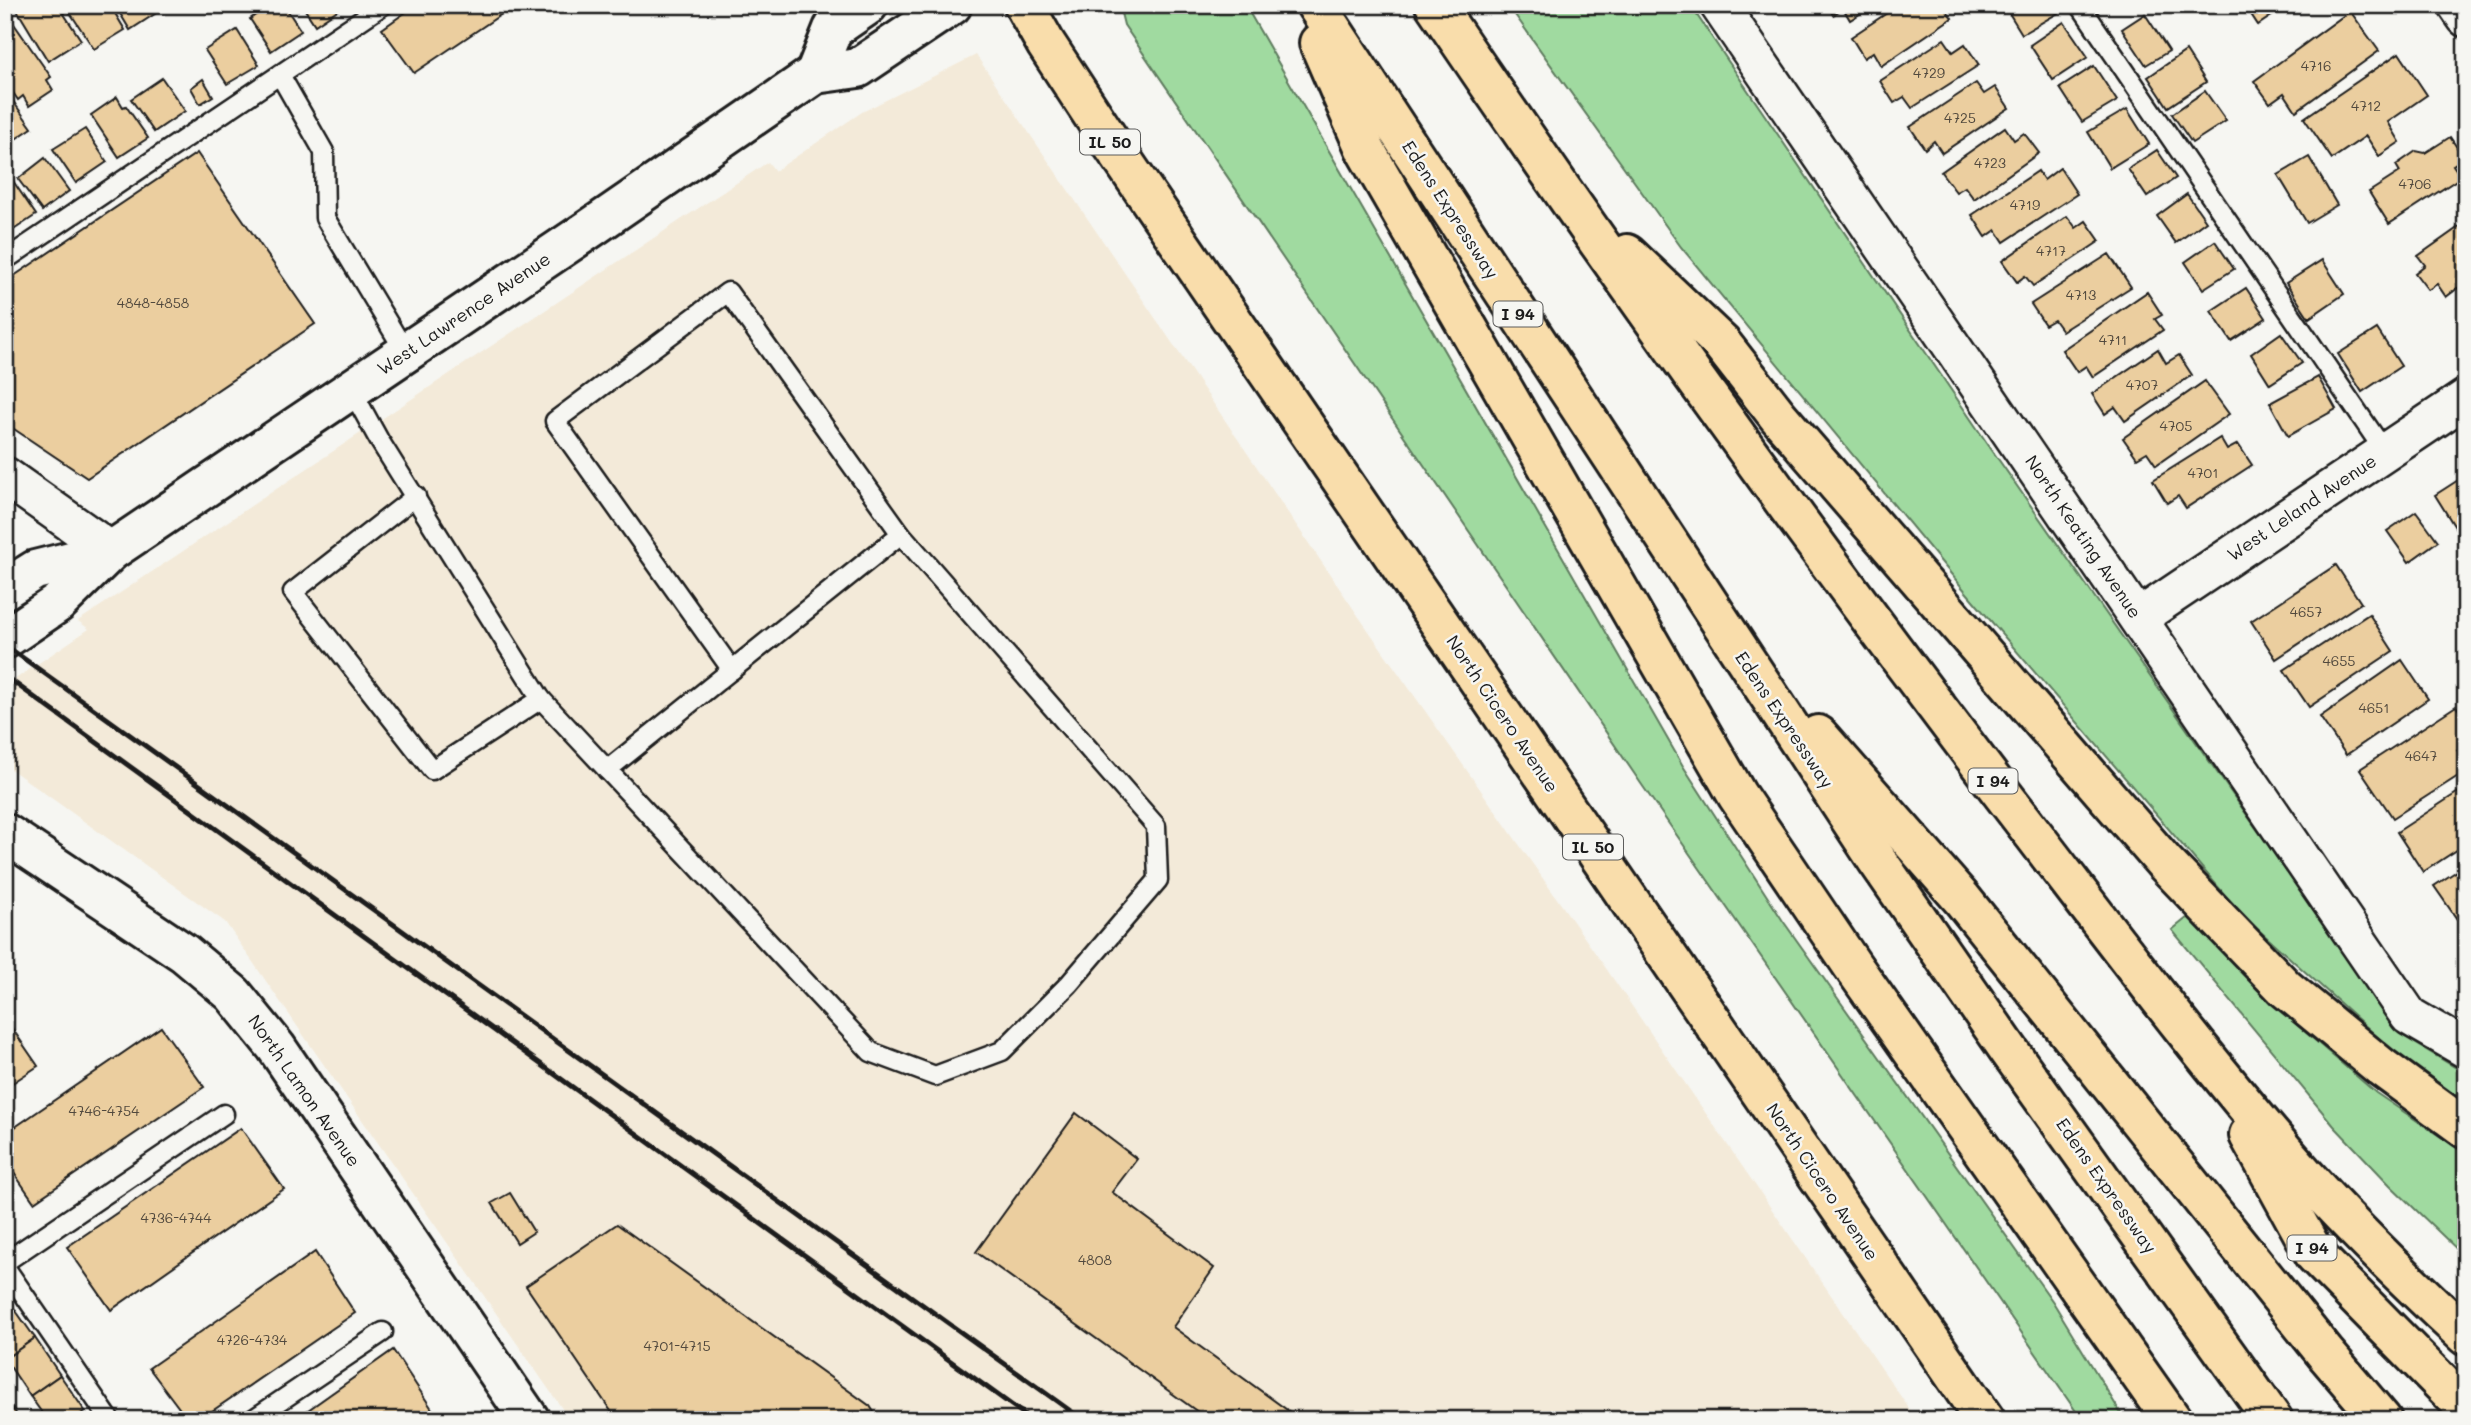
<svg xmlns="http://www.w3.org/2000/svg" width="2471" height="1425" viewBox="0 0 2471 1425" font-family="Mali,sans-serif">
  <rect width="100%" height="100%" fill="#f6f6f2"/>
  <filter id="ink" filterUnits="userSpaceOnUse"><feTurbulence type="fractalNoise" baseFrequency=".0143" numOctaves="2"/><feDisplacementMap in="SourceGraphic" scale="14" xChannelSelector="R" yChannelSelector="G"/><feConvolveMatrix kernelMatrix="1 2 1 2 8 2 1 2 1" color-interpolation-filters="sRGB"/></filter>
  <g filter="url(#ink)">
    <path fill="#f3ead9" d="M976,55l383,562 244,347 314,456h-1347l-345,-498 -220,-157v-79l84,-57 -11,-8 690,-459 7,9 87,-59z"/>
    <g fill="#a0daa0" stroke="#5e7b5e" stroke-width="2">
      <path d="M1119,5h126l438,761 100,155 270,381 72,118h-43l-440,-635 -518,-760z"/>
      <path d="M1508,5h182l299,441 411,588 66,40v33l-27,-15 -196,-176 -282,-330 -280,-339z"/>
      <path d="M2188,917l108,107 80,69 90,61v104l-76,-73 -56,-59 -162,-196z"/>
    </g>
    <g fill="#ebce9f" stroke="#1c1c1c" stroke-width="2">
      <path d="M14,5h44l23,35 -33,21z"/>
      <path d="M65,5h45l15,25 -31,19z"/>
      <path d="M115,5h43l3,5 -31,20z"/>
      <path d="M270,5h14l17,26 -30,20 -21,-32z"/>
      <path d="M302,5h43l-30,20z"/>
      <path d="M416,5h99l-101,68 -32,-44z"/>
      <path d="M1827,5h47l-24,15 -7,-12 -10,7z"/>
      <path d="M1899,5h44l9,13 -71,48 -8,-14 -9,6 -13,-21z"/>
      <path d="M2004,5h50l4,8 -36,21z"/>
      <path d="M2245,5h43l-30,20z"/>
      <path d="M5,11l46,66 -4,3 6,10 -24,16 -6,-10 -5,4 -13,-19z"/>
      <path d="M2350,11l29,40 -83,60 -12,-18 -14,10 -16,-22z"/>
      <path d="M2145,14l24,37 -23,14 -24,-36z"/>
      <path d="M2064,22l24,35 -35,23 -23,-35z"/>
      <path d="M237,30l22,35 -32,19 -22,-34z"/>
      <path d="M1944,39l9,13 12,-8 14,21 -67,43 -8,-11 -10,6 -14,-22z"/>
      <path d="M2186,51l20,31 -38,25 -20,-30z"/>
      <path d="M2399,53l28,42 -39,27 12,20 -21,14 -13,-20 -34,23 -28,-41z"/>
      <path d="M2094,66l23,35 -35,21 -22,-34z"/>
      <path d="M162,78l23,33 -31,21 -23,-33z"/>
      <path d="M203,79l10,17 -13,8 -9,-16z"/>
      <path d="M1976,83l8,11 11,-7 14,21 -67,45 -8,-12 -9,8 -15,-22z"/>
      <path d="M5,90l27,38 -27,18z"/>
      <path d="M2205,91l21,30 -34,22 -20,-29z"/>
      <path d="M117,97l6,10 3,-1 22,32 -29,19 -28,-42z"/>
      <path d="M2127,109l22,35 -39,24 -22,-36z"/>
      <path d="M2005,127l9,13 10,-7 15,20 -65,46 -9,-12 -9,5 -15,-20z"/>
      <path d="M85,129l22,33 -31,21 -23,-34z"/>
      <path d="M2450,137l14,21 -11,7 8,12 -72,47 -20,-32 31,-20 -4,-7 20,-14 9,2z"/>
      <path d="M2157,150l19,28 -29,19 -19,-28z"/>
      <path d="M197,153l118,171 -228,154 -82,-55v-141z"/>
      <path d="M2309,157l28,48 -30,18 -29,-48z"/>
      <path d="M45,158l24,33 -27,20 -24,-32z"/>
      <path d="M2060,168l17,26 -73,48 -8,-12 -10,7 -14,-22 66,-44 6,9z"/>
      <path d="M13,181l23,34 -30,20 -1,-48z"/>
      <path d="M2187,194l19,27 -30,22 -19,-27z"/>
      <path d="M2067,216l9,12 10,-7 14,20 -67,45 -8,-10 -8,6 -15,-21z"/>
      <path d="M2466,222v60l-20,15 -9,-13 -9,6 -13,-17 10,-8 -7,-9z"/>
      <path d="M2215,241l19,28 -31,20 -18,-27z"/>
      <path d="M2109,254l22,33 -69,44 -8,-11 -9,5 -14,-21z"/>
      <path d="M2322,260l22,34 -35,24 -23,-35z"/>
      <path d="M2246,288l20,30 -35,23 -20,-30z"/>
      <path d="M2147,292l15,23 -7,4 8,11 -70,47 -7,-11 -9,6 -15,-22z"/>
      <path d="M2377,329l24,37 -39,26 -24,-38z"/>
      <path d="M2281,333l21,30 -32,21 -19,-30z"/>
      <path d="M2158,349l8,14 13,-8 13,20 -67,46 -10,-14 -10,7 -13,-20z"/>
      <path d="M2318,377l18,32 -48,27 -18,-33z"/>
      <path d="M2205,381l24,33 -73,51 -9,-13 -10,6 -14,-20z"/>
      <path d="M2220,438l7,12 11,-6 14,21 -66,43 -8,-12 -11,7 -14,-23z"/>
      <path d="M2466,475v52l-8,5 -23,-37z"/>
      <path d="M2416,511l22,30 -29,21 -22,-31z"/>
      <path d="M2336,565l25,38 -85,56 -25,-38z"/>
      <path d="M2369,614l24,37 -84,56 -25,-37z"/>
      <path d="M2402,660l26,39 -82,56 -26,-38z"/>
      <path d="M2456,706l10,14v24l-9,6 9,12v9l-73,47 -33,-49z"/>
      <path d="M2466,787v57l-43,28 -26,-40z"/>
      <path d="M2466,865v52l-7,5 -25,-36z"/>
      <path d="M5,1018l33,48 -33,22z"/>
      <path d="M161,1027l43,60 -170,115 -29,-42v-26z"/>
      <path d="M1076,1113l61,46 -25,33 102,76 -41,59 128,93h-92l-233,-168z"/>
      <path d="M241,1128l43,61 -173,121 -44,-63z"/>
      <path d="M510,1193l24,39 -17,11 -25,-40z"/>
      <path d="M617,1224l253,182 9,14h-262l-91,-134z"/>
      <path d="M315,1252l40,61 -156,107h-11l-39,-52z"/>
      <path d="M9,1301l26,37 -30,21v-55z"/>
      <path d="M35,1338l25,37 -30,21 -25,-37z"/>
      <path d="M393,1350l43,65 -6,5h-136z"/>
      <path d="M60,1375l25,36 -12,9h-26l-17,-24z"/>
      <path d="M12,1407l8,13h-15v-8z"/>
    </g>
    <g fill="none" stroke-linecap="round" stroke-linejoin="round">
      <g stroke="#1c1c1c" stroke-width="23">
        <g id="lane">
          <path d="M2080,5l305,447"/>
          <path d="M280,75l44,77 1,66 81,135"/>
          <path d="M5,260l378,-255"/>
          <path d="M351,389l28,51 162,259"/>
          <path d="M416,496l-123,96 139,178 109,-71 330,353 64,24 67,-25 67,-67 89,-104 -2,-54 -255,-292 -173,-242 -173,129 177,249"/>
          <path d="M607,770l294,-236"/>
          <path d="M5,1262l219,-148"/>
          <path d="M5,1267l105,153"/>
          <path d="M252,1420l131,-88"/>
        </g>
      </g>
      <g stroke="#1c1c1c" stroke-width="42">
        <g id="street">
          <path d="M1719,5l690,1011 57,33"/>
          <path d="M2457,5l9,13"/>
          <path d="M5,476l106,75"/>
          <path d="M2138,618l328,-220"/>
        </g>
      </g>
      <g stroke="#1c1c1c" stroke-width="44">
        <g id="secondary">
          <path d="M815,74l18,-45 35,-24"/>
          <path d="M5,589l30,-19 76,-19"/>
          <path d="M5,639l53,-36 53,-52 480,-323 224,-154 43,-6 94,-63"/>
          <path d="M5,833l179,120 49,41 43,53 254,373"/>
        </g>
      </g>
      <g stroke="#1c1c1c" stroke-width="44">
        <path id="primary" d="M1024,5l22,39 63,96 876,1280"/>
      </g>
      <g stroke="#1c1c1c" stroke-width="44">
        <g id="highway">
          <path d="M1316,5l561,855 131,189 265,371"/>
          <path d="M1435,5c182,269 372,533 569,791 98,127 194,257 300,378 51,57 106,110 162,162"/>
          <path d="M1319,43l47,108 371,644 115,170 320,455"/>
          <path d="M1627,254l95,90 56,72 386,446 121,126 95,78 86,63"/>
          <path d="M1818,735l144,164 363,454 57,67"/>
          <path d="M2249,1135l66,120 151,153"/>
        </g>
      </g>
      <use href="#lane" stroke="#f6f6f2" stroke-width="18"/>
      <use href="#street" stroke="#f6f6f2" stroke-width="37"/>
      <use href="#secondary" stroke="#f6f6f2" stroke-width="38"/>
      <use href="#primary" stroke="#f9ddab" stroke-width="38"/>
      <use href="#highway" stroke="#f9ddab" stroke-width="38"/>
      <g stroke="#1c1c1c" stroke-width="5">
        <path d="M5,645l1078,775"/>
        <path d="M5,676l1027,744"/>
      </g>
    </g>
  </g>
  <g text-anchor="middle" stroke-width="5" stroke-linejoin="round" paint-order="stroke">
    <g font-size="14" fill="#50483d">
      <text x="2316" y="71">4716</text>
      <text x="1929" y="78">4729</text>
      <text x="2366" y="111">4712</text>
      <text x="1960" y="123">4725</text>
      <text x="1990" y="168">4723</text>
      <text x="2415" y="189">4706</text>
      <text x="2025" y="210">4719</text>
      <text x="2051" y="256">4717</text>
      <text x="2081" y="300">4713</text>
      <text x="153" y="308">4848-4858</text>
      <text x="2113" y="345">4711</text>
      <text x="2142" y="390">4707</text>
      <text x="2176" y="431">4705</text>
      <text x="2203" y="478">4701</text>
      <text x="2306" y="617">4657</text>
      <text x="2339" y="666">4655</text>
      <text x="2374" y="713">4651</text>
      <text x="2421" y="761">4647</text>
      <text x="104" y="1116">4746-4754</text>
      <text x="176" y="1223">4736-4744</text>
      <text x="1095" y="1265">4808</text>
      <text x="252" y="1345">4726-4734</text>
      <text x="677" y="1351">4701-4715</text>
    </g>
    <g fill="#f6f6f2" stroke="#5d5d5c" stroke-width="2">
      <rect x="1080" y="129.5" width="60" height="25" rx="5"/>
      <rect x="1493.5" y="301.5" width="49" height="25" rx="5"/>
      <rect x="1968.5" y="768.5" width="49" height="25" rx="5"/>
      <rect x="1563" y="834.5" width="60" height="25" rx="5"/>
      <rect x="2287.5" y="1235.5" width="49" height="25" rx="5"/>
    </g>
    <g font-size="16" font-weight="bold" fill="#1c1c1c">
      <text x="1110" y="148">IL 50</text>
      <text x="1518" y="320">I 94</text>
      <text x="1993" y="787">I 94</text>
      <text x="1593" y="853">IL 50</text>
      <text x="2312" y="1254">I 94</text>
    </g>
    <g font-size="18" fill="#1c1c1c" stroke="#f6f6f2">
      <text transform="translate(1450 210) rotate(57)" y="6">Edens Expressway</text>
      <text transform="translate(464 314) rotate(-34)" y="6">West Lawrence Avenue</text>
      <text transform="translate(2302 508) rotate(-34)" y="6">West Leland Avenue</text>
      <text transform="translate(2083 537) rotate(56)" y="6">North Keating Avenue</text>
      <text transform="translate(1502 714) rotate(56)" y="6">North Cicero Avenue</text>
      <text transform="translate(1784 720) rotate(56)" y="6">Edens Expressway</text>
      <text transform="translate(304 1091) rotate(55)" y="6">North Lamon Avenue</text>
      <text transform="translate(1822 1182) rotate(56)" y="6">North Cicero Avenue</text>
      <text transform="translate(2106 1186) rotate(55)" y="6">Edens Expressway</text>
    </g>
  </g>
  <rect width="2471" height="1425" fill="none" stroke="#f6f6f2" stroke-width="28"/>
  <rect x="14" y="14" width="2443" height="1397" fill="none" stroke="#1c1c1c" stroke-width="2.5" filter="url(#ink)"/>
</svg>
